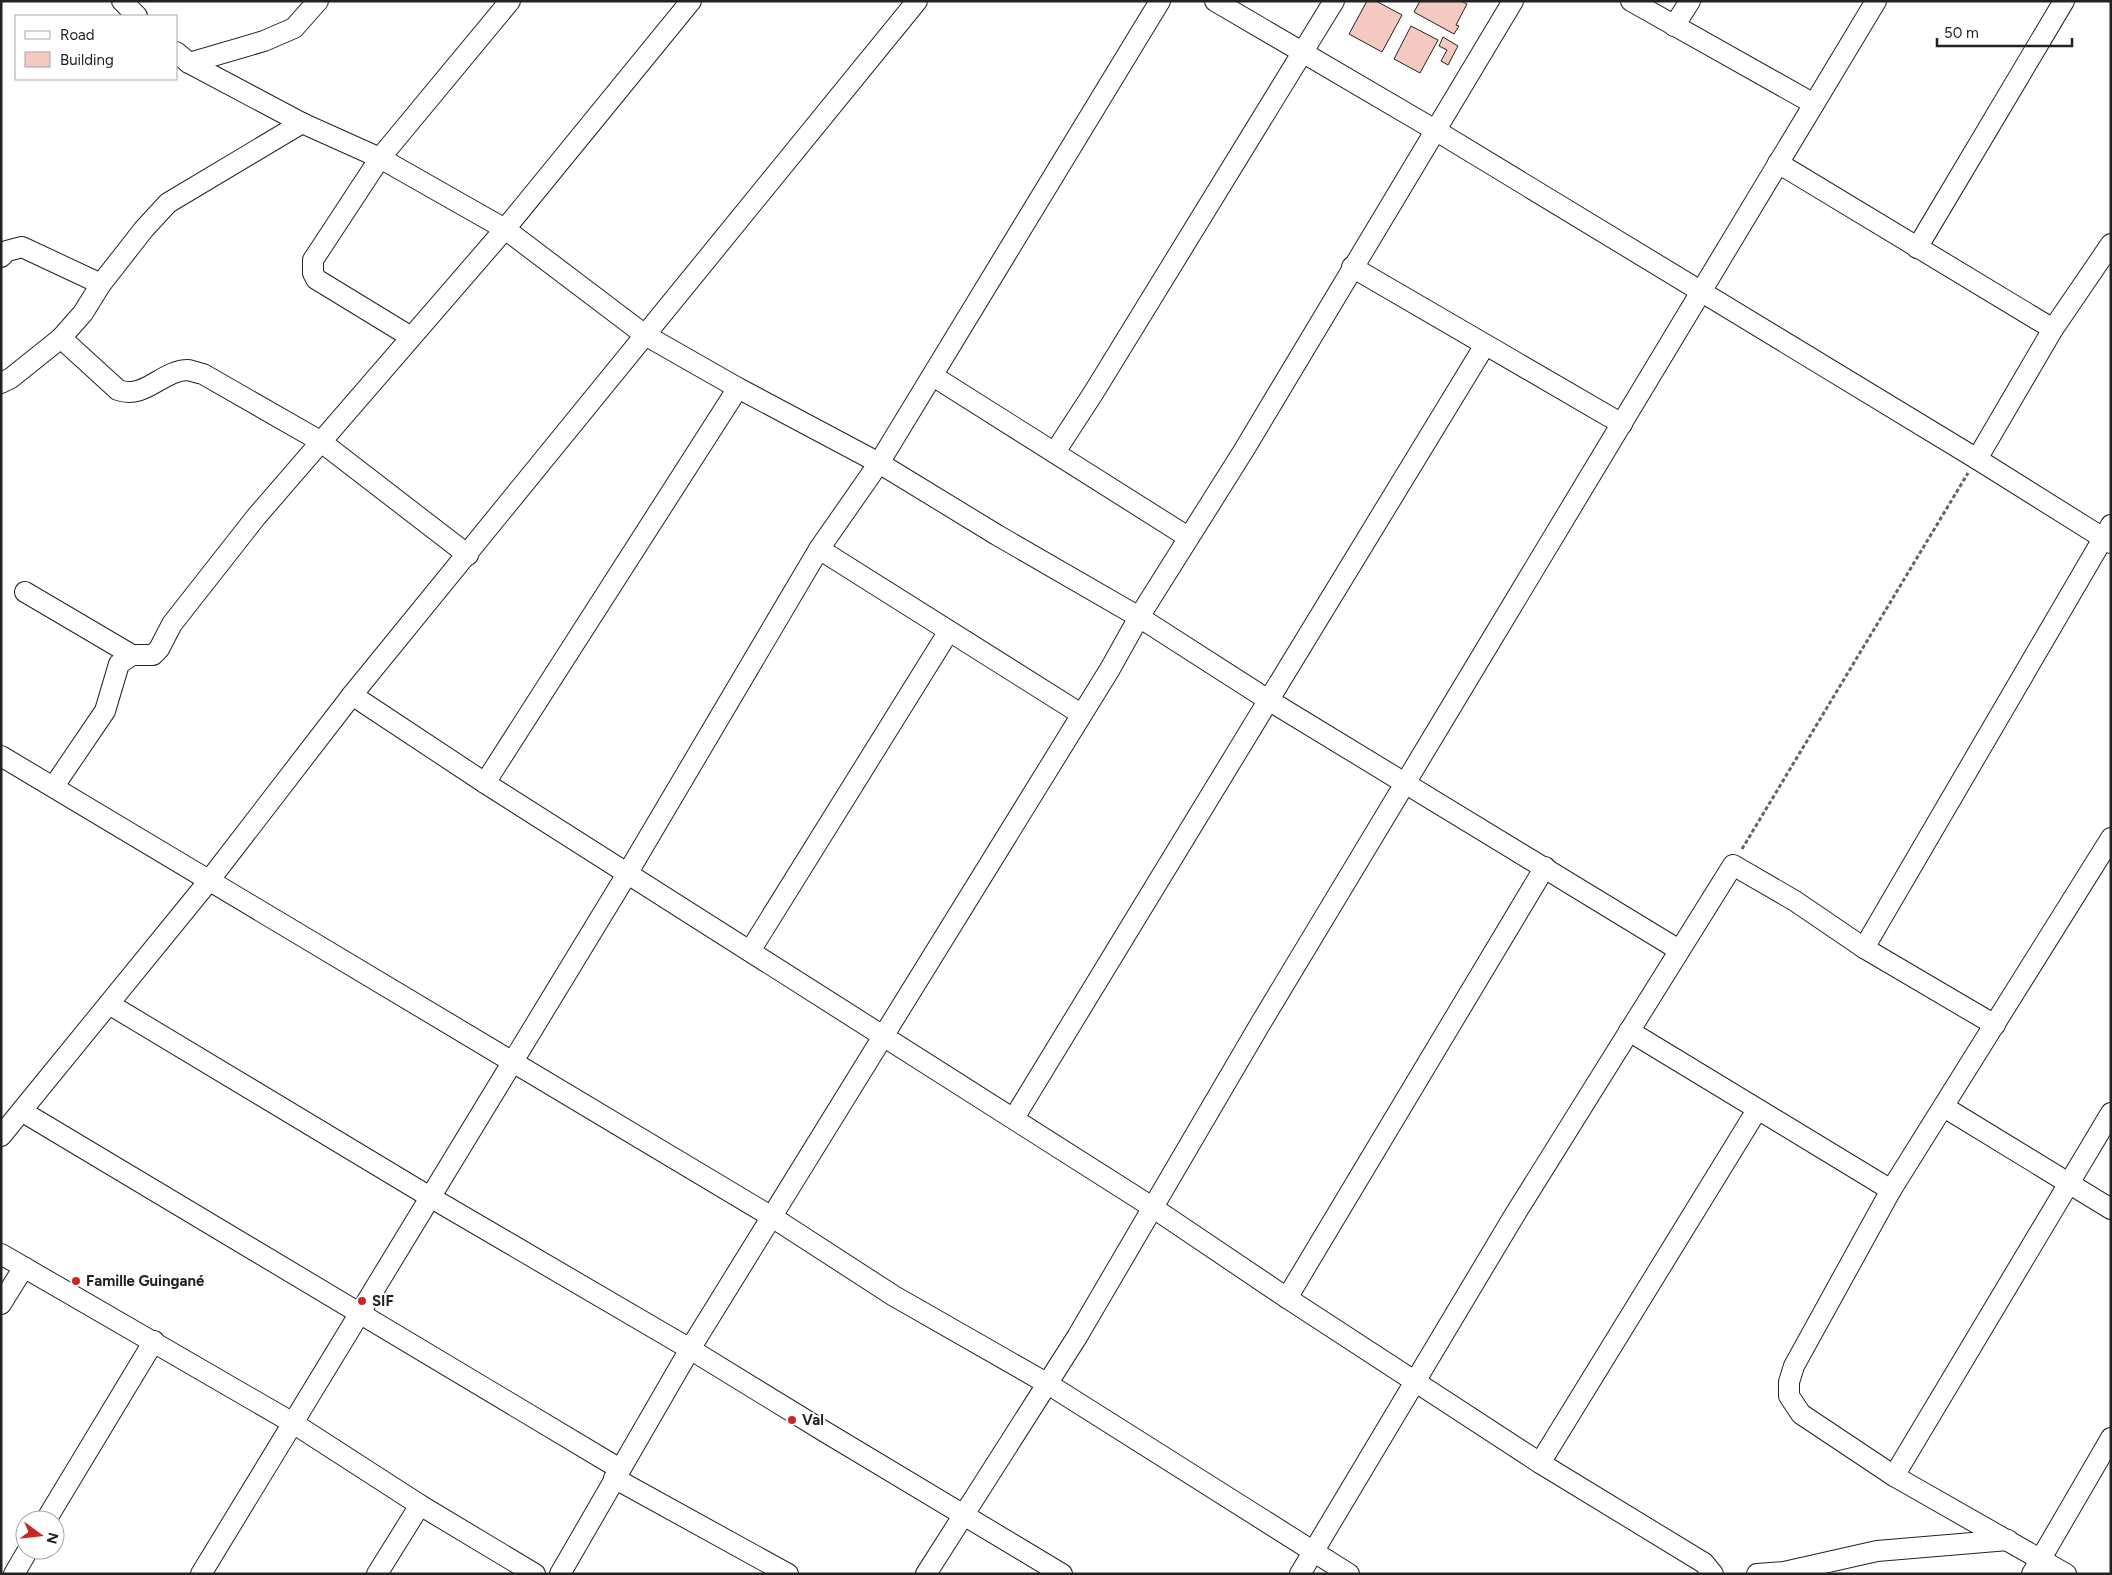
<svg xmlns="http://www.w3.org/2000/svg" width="2112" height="1575" viewBox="0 0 2112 1575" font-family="Figtree,sans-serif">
  <rect width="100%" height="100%" fill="#fff"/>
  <g fill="#f3c9c0" stroke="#222">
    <path d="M1367,1h9l26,14 -20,37 -33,-18z"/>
    <path d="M1420,1h41l6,3 -11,21 3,1 -5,8 -40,-22z"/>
    <path d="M1411,26l27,14 -18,33 -26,-14z"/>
    <path d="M1443,37l15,9 -10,19 -7,-4 6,-11 -8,-4z"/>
  </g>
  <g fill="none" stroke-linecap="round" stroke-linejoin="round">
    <g stroke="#222" stroke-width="22">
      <g id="minor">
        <path d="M122,1l15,15"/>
        <path d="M1215,1l220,129 542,329 134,84"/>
        <path d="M1631,1l183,103"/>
        <path d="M1674,26l16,-25"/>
        <path d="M176,52l13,11 113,60 78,35 125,71 140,106 93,53 141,75 118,72 142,82 131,84 409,249"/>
        <path d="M189,63l75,-22 30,-13 24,-27"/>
        <path d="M1778,163l275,166"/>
        <path d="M1917,248l147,-247"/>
        <path d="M1,257l6,-6 15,-4 79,37"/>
        <path d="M1352,267l270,157"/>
        <path d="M411,337l-95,-58 -3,-6v-13l67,-102 130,-157"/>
        <path d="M61,338l57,52c27,10 44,-20 70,-20 4,1 10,3 15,4l117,67 148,114"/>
        <path d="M933,376l255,161"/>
        <path d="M1,383l10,-5 50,-40 22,-25 18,-29 43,-55 24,-26 134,-80"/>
        <path d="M1055,452l39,-60 240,-391"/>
        <path d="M1977,459l76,-130 58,-85"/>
        <path d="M819,549l262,165"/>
        <path d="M25,592l107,63"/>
        <path d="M352,695l133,88 667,424 135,91 253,165 164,100 9,11"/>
        <path d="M1,756l771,461 122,79 154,88 301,190"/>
        <path d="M485,783l253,-395"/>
        <path d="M54,786l51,-75 14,-47 13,-9h21l6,-6 13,-25 84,-107 249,-288 186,-228"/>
        <path d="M1864,948l247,-423"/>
        <path d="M750,951l199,-320"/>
        <path d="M109,1004l321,193 260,152 132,81 240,144"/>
        <path d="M1629,1031l262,159"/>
        <path d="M1944,1107l167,102"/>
        <path d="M23,1112l597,357"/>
        <path d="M1014,1118l471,-773"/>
        <path d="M1,1136l207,-254 144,-187 565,-694"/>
        <path d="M1,1254l292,169 127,82 115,69"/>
        <path d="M1287,1298l258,-431"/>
        <path d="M1,1304l23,-37"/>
        <path d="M1540,1463l217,-353"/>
        <path d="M1894,1476l217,-363"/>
        <path d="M614,1478l174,96"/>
        <path d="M46,1520l108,-179"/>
        <path d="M14,1574l14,-24"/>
        <path d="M201,1574l426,-700 192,-325 60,-86 281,-462"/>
        <path d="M377,1574l43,-69"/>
        <path d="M560,1574l130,-225 420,-680 29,-52 105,-167 269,-449"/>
        <path d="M926,1574l151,-237 185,-316 614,-1020"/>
        <path d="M1300,1574l214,-358 219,-351 62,36 69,47 131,77"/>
        <path d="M1757,1574l27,-2 93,-21 131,-11"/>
        <path d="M2032,1574l79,-136"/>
        <path d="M2066,1574l-172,-98 -93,-62 -12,-18v-14l5,-16 97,-176 220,-352"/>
      </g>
    </g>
    <path stroke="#646464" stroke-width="3" stroke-dasharray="4 2.5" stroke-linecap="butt" d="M1742,849l226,-376"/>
    <use href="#minor" stroke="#fff" stroke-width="20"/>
  </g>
  <g fill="#c62828" stroke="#fff" stroke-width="2">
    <circle cx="76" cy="1281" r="5"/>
    <circle cx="362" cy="1301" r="5"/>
    <circle cx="792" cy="1420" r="5"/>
  </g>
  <g text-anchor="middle" stroke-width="4" stroke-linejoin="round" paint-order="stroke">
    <g font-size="15" font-weight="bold" fill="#222" stroke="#fff" text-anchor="start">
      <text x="86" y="1286">Famille Guingané</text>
      <text x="372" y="1306">SIF</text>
      <text x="802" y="1425">Val</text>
    </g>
  </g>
  <rect width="2112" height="1575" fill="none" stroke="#222222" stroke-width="5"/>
  <rect x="15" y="15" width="162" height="65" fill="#ffffff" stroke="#a7a7a7"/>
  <rect x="25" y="31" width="25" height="8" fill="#ffffff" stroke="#a7a7a7"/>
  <text x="60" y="40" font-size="15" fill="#222222">Road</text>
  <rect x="25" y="52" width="25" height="15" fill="#f3c9c0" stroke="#a7a7a7"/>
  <text x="60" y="65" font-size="15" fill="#222222">Building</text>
  <g transform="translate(40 1535) rotate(105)"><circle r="24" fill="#ffffff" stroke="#a7a7a7"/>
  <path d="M0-4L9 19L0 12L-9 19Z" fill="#c62828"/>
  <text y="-8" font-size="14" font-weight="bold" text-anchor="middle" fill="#222222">N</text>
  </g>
  <path d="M1937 38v8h135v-8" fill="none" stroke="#222222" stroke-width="2.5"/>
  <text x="1944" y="38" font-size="15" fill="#222222" stroke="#ffffff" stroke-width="4" paint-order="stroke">50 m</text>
</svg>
